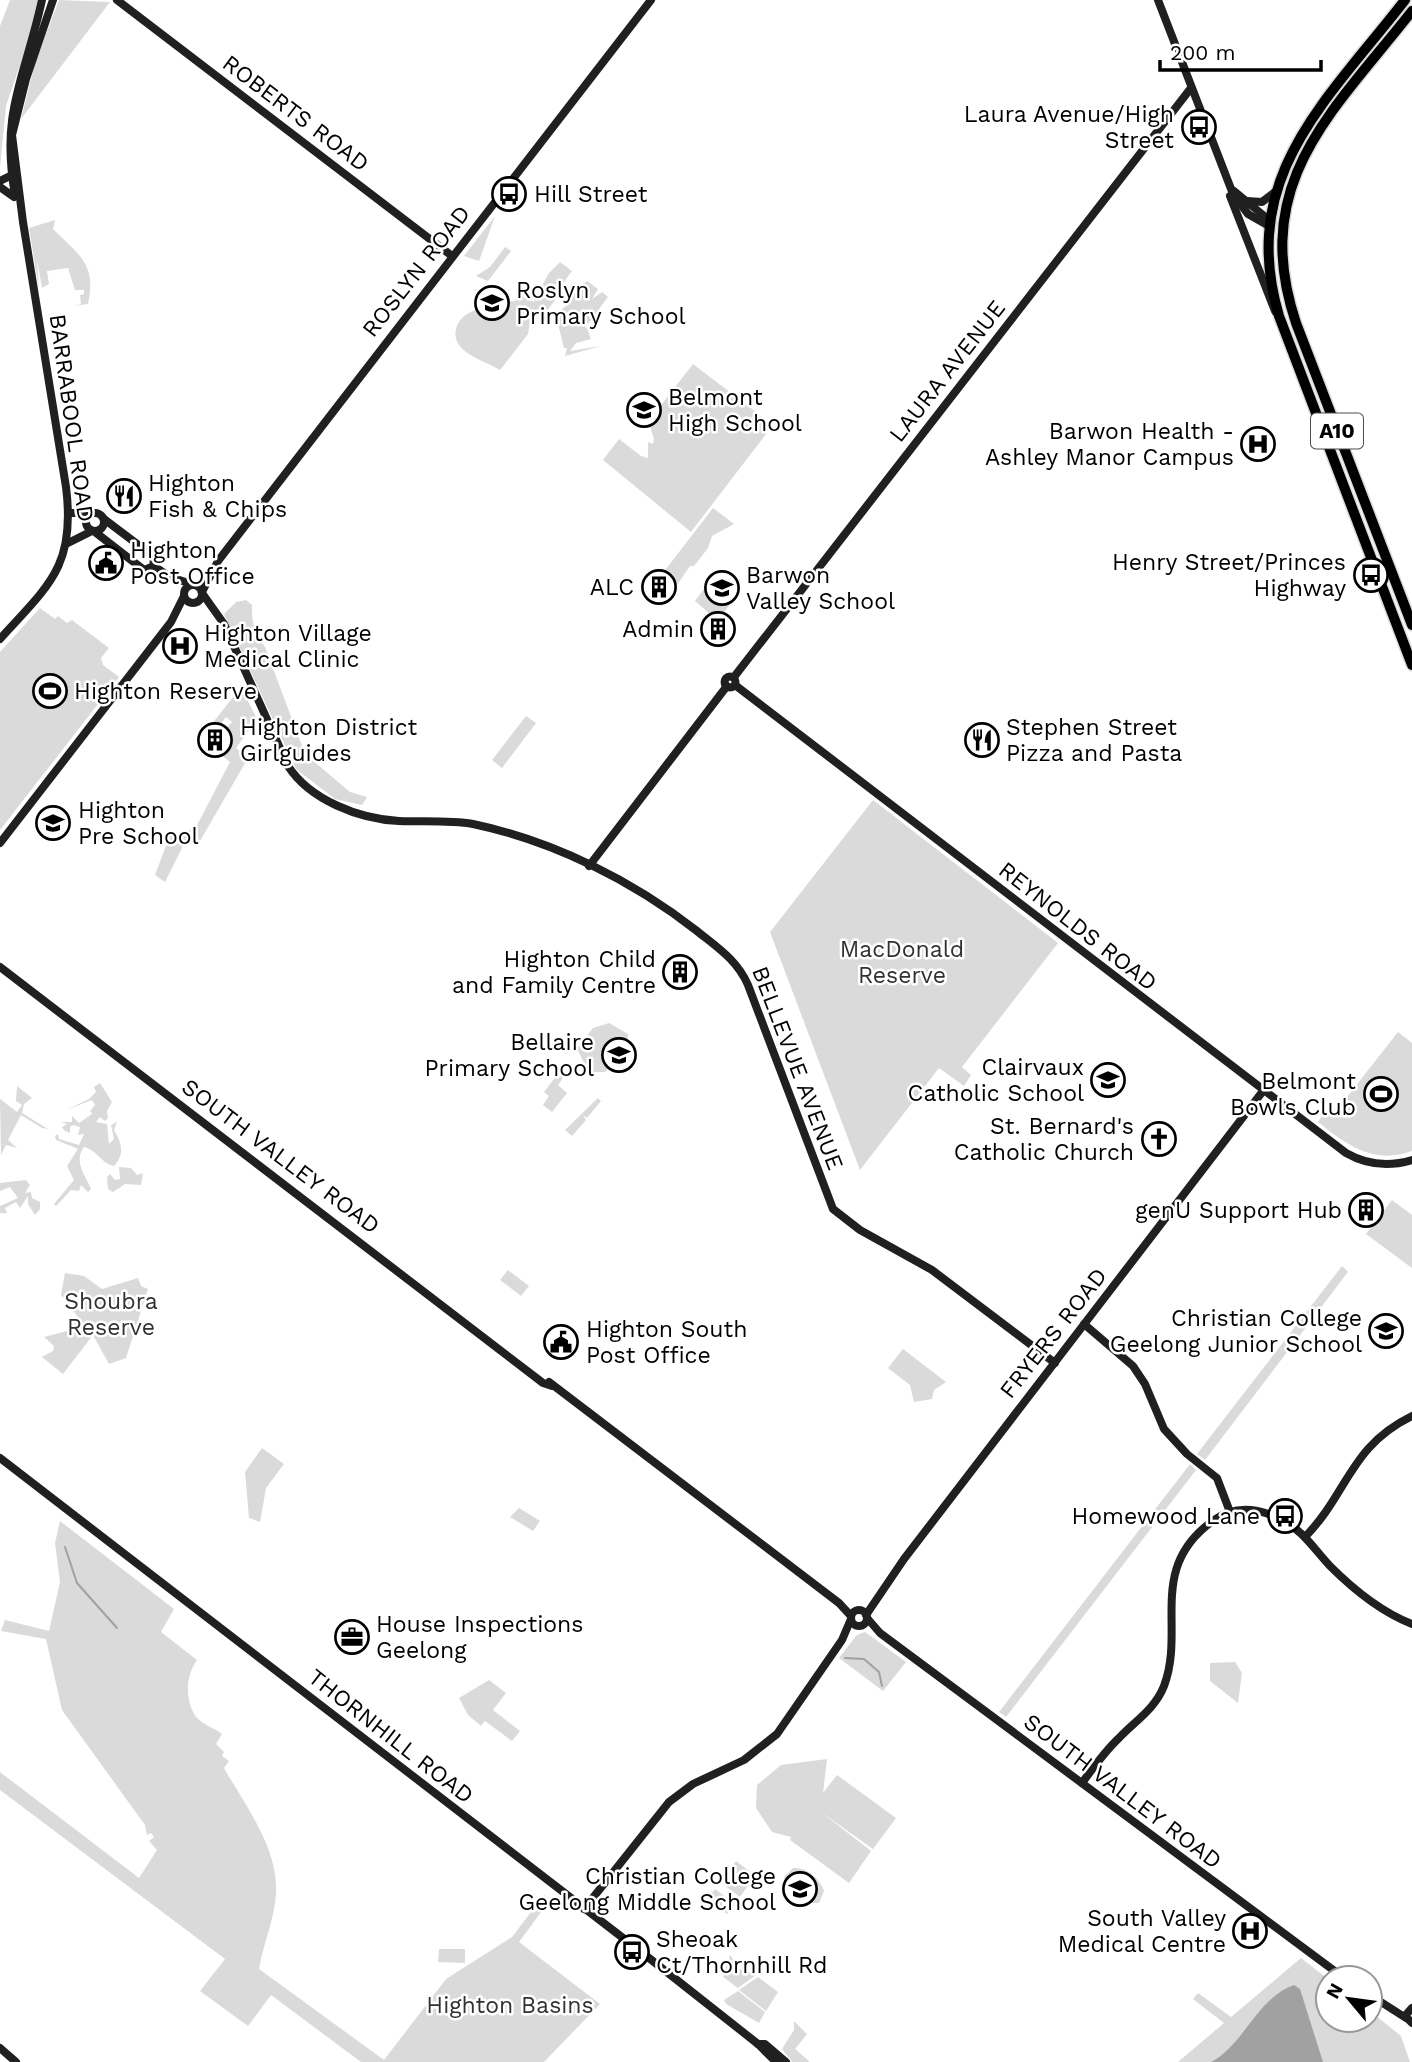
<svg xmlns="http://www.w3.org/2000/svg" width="1412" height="2062" viewBox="0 0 1412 2062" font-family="'Work Sans',sans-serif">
  <rect width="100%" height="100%" fill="#fff"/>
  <g fill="#dadada">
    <path d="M10,0h32l-36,106 -6,62v-142z"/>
    <path d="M59,0l51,2 -89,117 14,-56z"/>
    <path d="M495,216l-16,45 -15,-5z"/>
    <path d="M55,220l-2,9c26,26 44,35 35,75l-14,2 7,-2 -1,-9 4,-1v-4h-9l-7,-22 -21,3 2,13 -7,4 -5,-29 2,30 -10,-61z"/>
    <path d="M505,247l6,4 -23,30 -12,-5 14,-9z"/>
    <path d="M560,262l12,9 -9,12 3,3 -23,30 -11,-7 -4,25 -28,36c-14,-9 -53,-18 -43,-44 4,-10 12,-14 22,-17l-5,-3 7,-9 8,6 26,-2 5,-10 4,7 10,4 4,-9 4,3 2,-3 -4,-4 9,-16z"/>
    <path d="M587,281l11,8 -6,10 10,-7 6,5 -20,27 -7,-6 -1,5 7,5 4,11 -15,4 -6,8 31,-5 -36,10 2,-8h-3l-6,-24 1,-13 7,-5 9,-16z"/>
    <path d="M693,364l80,61 -82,107 -88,-72 16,-21 22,17 7,2v-16l5,2 1,-5 -8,-26 12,-4z"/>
    <path d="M713,508l21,16 -22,12 -4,12 -14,18h-4l-13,19 -1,7 -17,-14z"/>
    <path d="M709,582l10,8 4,-4 12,11 -17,24 -23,-20z"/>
    <path d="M246,600l6,5c-1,17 3,28 13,42l40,107 45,38 17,5 -5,8 -27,-6 -39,-30 -72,-155 12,-12z"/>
    <path d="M40,608l15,11 3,-3 9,7 5,-3 37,28 -8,10 2,7 16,12 -119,153v-178z"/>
    <path d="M241,687l16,32 -21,29 12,10 -48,83 -17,5 -18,36 -10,-7 15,-40 25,-6 35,-67 -29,-23 9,-11 5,4 -7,10 16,12 3,-5 -4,-3 -1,-13 10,-11 -6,-5 -9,12 -6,-4z"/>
    <path d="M526,716l10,7 -34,45 -10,-8z"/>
    <path d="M873,800l185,143 -96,124 9,8 -7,11 -25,-18 -79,102 -90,-238z"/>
    <path d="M609,1023l19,11 -1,12 -22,26h-16l-12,-23 16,-21z"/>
    <path d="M1398,1032l14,11v108c-38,14 -65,-6 -94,-29l12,-16 6,5z"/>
    <path d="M563,1067v11l-5,7 9,8 -15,19 -9,-7 6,-9 -5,-4z"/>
    <path d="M100,1083l12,19 -5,9 1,7 -3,3 -5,-4 -4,5 11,2 2,20 5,-5 -3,-14 6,-3 -3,8c8,13 11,25 0,36 -12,-2 -17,-16 -30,-19 -11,15 2,29 7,42l-3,3 -7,-7 -2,6 -8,-1 -15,16 -2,-2 20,-24 -7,-14 11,-17 -22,-9 -1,-4 3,-2 1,5 20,6 5,-11 -6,1 2,-8 -7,-2 -3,2v6l-5,-2 -3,-4 5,-3 -6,-2h11v-6l7,7 13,-9 -2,-3 5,-6 -3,-5 -26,10 23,-11 7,-7 -2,-5z"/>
    <path d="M17,1086l15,12 -8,6 -2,9 26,16 -6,-1 -21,-13 -13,25 9,8 -11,-3 -5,10 -1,-56 17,13 5,-7 -6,-4z"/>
    <path d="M598,1098l3,3 -14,17 -4,-3 3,5 -14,16 -7,-6z"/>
    <path d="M119,1167l12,1 6,7 6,-2 -2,12 -16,-1 -12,8 -5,-3 -1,-12 3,-3 5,6 5,-1z"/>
    <path d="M26,1180l4,5 -5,8 6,-1 1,6 8,4v7l-5,6 -7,-11v-8l-8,12 -4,-6 -11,6 2,5h-7v-7l18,-8 -8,-11 -10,4v-8z"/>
    <path d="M1392,1200l20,15v53l-46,-34z"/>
    <path d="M1342,1266l6,6 -143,188 -8,-6z"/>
    <path d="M508,1270l21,16 -8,10 -21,-16z"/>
    <path d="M65,1273l19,3 18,13 36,-11 3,8 7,3 -22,69 -17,6 -16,-29 -30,39 -21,-17 11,-6 1,-5 -10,-9 23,-6 11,-14 -17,-22z"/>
    <path d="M903,1349l43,33 -12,8 -2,9 -18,3 -4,-17 -22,-17z"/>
    <path d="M262,1448l22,16 -18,24 -6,34 -11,-4 -4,-46z"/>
    <path d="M1190,1464l6,6 -190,247 -7,-5z"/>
    <path d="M519,1508l21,13 -7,10 -23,-14z"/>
    <path d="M60,1521l114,88 -13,23 36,28c-11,15 -12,38 -3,54 6,10 19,13 28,20l-6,10 8,8 -2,4 7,5 -5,7c22,39 54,79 52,125 -1,25 -13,51 -17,76l125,91 62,-81 66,-42 32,-42 6,5 -31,42 81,62 -56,58h-183l-90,-67 -23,31 -48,-35 25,-32 -225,-169v-18l139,106 18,-28 -8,-9 5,-4 -3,-4 -4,2 -2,-10 -83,-115 -16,-71 -45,-8 4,-11 44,11 11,-49 -5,-39z"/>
    <path d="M865,1632l41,30 -23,29 -44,-33 18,-23z"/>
    <path d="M1235,1662l7,11 -4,30 -28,-22v-18z"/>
    <path d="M489,1680l17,13 -13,17 27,21 -8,10 -27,-20 -4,5 -13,-11 -9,-17z"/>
    <path d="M827,1759l-4,34 14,-18 59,43 -23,31 -52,-37 50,39 -22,32 -59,-43 1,-3 -19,-5 -16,-24 1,-23 24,-20z"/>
    <path d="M736,1861l20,15 -7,10 -20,-15z"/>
    <path d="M793,1868c15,0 26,10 31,23l-5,12h-17l-15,-11 -3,-15z"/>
    <path d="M727,1872l20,15 -7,10 -20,-15z"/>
    <path d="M715,1889l20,15 -8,10 -20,-15z"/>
    <path d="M439,1949h26v14l-27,-1z"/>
    <path d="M730,1955l10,14 16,6 -18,13 -15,-11z"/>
    <path d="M1301,1958l27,21v41h42v-9l31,25 9,26h-232l46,-39 -31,-24 5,-6 33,24z"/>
    <path d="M758,1977l20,15 -12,19 -27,-21z"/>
    <path d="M738,1991l27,21 -6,11 -33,-19 -2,-4z"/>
    <path d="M794,2021l13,13 -12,15 15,13h-18l-10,-13 12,-19z"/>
  </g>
  <path fill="#a1a1a1" d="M1294,1985l6,4 23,73h-112c33,-17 46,-64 83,-77z"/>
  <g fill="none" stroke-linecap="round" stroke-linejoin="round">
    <g stroke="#a1a1a1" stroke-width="2">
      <path d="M65,1547l12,36 40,45"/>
      <path d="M845,1658l19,1 15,13 3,14"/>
    </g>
    <g stroke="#dbdbdb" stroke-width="13">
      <g id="highway">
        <path d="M1405,0c-79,102 -167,176 -126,316l133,349"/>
        <path d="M1412,11c-80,102 -163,171 -116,312l116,302"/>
      </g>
    </g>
    <g stroke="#202020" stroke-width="8">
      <path d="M117,0l335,256"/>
      <path d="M1158,0l75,194 15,20 21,12"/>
      <path d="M0,181l14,-7"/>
      <path d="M0,187l14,10"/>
      <path d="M1234,191l35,29"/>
      <path d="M15,195c-15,-84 10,-117 27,-195"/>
      <path d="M1230,196l45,115"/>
      <path d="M1247,201l15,1 13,-10"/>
      <circle cx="95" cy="522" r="9"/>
      <path d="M69,513h25"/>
      <path d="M104,519l49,37 1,10"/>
      <path d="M95,532l49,38 10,-4"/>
      <path d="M68,543l24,-12"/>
      <path d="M154,566l16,11 22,7"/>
      <circle cx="193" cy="594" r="9"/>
      <path d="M202,592l16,-31 433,-561"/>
      <path d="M202,593l22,31 64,142c22,34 71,53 111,55 24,1 51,-1 74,3 81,17 160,57 224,107 21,17 40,29 51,54l85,224 27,21 72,40 123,93"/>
      <path d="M0,639c49,-54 76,-73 66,-152l-43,-265 -11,-87 14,-56 27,-79"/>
      <circle cx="730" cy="682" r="5.5"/>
      <path d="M734,677l457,-589"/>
      <path d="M735,685l611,468c21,12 43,14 66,7"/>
      <path d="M0,843l171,-221 13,-26"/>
      <path d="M589,866l138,-180"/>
      <path d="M0,967l543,416 9,3"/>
      <path d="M1084,1324l49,42 12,18 19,45 23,25 30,24 13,34"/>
      <path d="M549,1382l290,221 12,13"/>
      <path d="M0,1458l649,500 109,86 18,18"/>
      <path d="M1305,1537c43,-44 45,-91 107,-121"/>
      <circle cx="859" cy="1618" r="8"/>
      <path d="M866,1615l38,-56 359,-468"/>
      <path d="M867,1618l13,15 464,345"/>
      <path d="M1082,1783c11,-15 23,-32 37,-45 16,-17 36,-29 45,-52 22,-58 -18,-118 50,-166 21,-15 44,-12 66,-1 22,10 34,30 50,47 23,23 51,46 82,58"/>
      <path d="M584,1909l85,-107 24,-18 51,-24 33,-26 65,-94 9,-21"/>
      <path d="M1370,1995l36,23"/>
      <path d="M1412,2008l-7,8 7,7"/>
      <path d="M758,2044h7l21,18"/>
      <path d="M0,2048l16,14"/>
    </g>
    <use href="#highway" stroke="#000" stroke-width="10"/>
  </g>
  <defs>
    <g id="bus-ring" transform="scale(1.75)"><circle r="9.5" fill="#fff" stroke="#000" stroke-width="1.5"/><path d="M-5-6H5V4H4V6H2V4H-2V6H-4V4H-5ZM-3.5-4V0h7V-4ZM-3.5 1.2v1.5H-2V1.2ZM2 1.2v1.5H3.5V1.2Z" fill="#000"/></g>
    <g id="school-ring" transform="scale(1.75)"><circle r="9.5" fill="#fff" stroke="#000" stroke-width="1.5"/><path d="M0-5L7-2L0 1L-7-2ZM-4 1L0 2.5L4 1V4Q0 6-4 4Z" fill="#000"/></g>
    <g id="hospital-ring" transform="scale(1.75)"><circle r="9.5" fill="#fff" stroke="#000" stroke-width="1.5"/><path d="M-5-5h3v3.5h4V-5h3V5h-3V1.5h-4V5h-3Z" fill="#000"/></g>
    <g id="restaurant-ring" transform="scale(1.75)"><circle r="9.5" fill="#fff" stroke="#000" stroke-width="1.5"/><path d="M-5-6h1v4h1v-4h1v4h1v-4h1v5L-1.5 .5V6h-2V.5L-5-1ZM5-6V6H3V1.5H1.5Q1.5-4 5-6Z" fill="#000"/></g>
    <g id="civic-ring" transform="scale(1.75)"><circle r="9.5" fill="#fff" stroke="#000" stroke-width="1.5"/><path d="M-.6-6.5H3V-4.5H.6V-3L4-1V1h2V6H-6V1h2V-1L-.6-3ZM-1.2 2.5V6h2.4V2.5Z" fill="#000"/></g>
    <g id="building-ring" transform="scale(1.75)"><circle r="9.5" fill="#fff" stroke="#000" stroke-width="1.5"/><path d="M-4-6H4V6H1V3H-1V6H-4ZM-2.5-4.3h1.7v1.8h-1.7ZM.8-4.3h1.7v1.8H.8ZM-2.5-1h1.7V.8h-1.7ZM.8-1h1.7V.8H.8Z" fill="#000"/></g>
    <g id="stadium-ring" transform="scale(1.75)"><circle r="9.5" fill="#fff" stroke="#000" stroke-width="1.5"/><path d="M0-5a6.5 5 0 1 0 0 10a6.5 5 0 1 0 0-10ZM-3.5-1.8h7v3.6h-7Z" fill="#000"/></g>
    <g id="church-ring" transform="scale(1.75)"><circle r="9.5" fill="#fff" stroke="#000" stroke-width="1.5"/><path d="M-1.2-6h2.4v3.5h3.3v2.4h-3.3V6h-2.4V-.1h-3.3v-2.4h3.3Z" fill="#000"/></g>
    <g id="office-ring" transform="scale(1.75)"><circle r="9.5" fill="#fff" stroke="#000" stroke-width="1.5"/><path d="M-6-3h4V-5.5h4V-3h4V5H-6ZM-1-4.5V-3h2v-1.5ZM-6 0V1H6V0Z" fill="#000"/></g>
  </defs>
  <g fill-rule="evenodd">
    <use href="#bus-ring" x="1199" y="127"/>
    <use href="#bus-ring" x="509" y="194"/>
    <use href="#school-ring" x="492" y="303"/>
    <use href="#school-ring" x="644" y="410"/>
    <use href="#hospital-ring" x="1258" y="444"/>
    <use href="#restaurant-ring" x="124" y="496"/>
    <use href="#civic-ring" x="106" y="563"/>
    <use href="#bus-ring" x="1371" y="575"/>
    <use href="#building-ring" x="659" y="587"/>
    <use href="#school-ring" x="722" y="588"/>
    <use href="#building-ring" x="718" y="629"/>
    <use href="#hospital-ring" x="180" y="646"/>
    <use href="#stadium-ring" x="50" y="691"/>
    <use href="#building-ring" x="215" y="740"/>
    <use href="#restaurant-ring" x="982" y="740"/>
    <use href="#school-ring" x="53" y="823"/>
    <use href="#building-ring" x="680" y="972"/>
    <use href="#school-ring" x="619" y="1055"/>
    <use href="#school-ring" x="1108" y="1080"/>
    <use href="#stadium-ring" x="1381" y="1094"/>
    <use href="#church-ring" x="1159" y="1139"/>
    <use href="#building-ring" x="1366" y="1210"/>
    <use href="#school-ring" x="1386" y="1331"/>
    <use href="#civic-ring" x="561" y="1342"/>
    <use href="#bus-ring" x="1285" y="1516"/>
    <use href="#office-ring" x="352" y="1637"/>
    <use href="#school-ring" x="800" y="1889"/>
    <use href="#hospital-ring" x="1250" y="1931"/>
    <use href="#bus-ring" x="632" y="1952"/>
  </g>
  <g text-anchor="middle" stroke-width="5" stroke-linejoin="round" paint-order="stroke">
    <rect fill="#fff" stroke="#4c4c4c" stroke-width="2" x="1311" y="413.5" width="52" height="35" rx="5"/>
    <g font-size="21" font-weight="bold" fill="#000">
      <text x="1337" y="438">A10</text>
    </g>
    <g font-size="23" fill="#000" stroke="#fff">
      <text transform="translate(296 113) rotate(37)" y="8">ROBERTS ROAD</text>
      <text transform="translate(416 271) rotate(-52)" y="8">ROSLYN ROAD</text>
      <text transform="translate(947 371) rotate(-52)" y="8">LAURA AVENUE</text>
      <text transform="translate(72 418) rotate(82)" y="8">BARRABOOL ROAD</text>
      <text transform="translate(1078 926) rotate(38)" y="8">REYNOLDS ROAD</text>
      <text transform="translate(798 1068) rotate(69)" y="8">BELLEVUE AVENUE</text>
      <text transform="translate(281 1156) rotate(37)" y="8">SOUTH VALLEY ROAD</text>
      <text transform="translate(1053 1333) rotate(-52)" y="8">FRYERS ROAD</text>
      <text transform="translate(391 1736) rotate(38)" y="8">THORNHILL ROAD</text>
      <text transform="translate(1123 1791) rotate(37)" y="8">SOUTH VALLEY ROAD</text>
    </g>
    <g font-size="23" fill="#000" stroke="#fff" text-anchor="end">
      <text x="1174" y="122">Laura Avenue/High<tspan x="1174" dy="26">Street</tspan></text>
      <text x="534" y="202" text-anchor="start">Hill Street</text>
      <text x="516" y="298" text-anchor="start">Roslyn<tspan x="516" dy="26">Primary School</tspan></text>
      <text x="668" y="405" text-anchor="start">Belmont<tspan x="668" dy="26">High School</tspan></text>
      <text x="1234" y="439">Barwon Health -<tspan x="1234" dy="26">Ashley Manor Campus</tspan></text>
      <text x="148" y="491" text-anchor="start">Highton<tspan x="148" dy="26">Fish &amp; Chips</tspan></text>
      <text x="130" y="558" text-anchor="start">Highton<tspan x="130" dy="26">Post Office</tspan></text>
      <text x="1346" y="570">Henry Street/Princes<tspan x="1346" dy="26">Highway</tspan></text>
      <text x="746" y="583" text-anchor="start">Barwon<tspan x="746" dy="26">Valley School</tspan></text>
      <text x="634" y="595">ALC</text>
      <text x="694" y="637">Admin</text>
      <text x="204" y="641" text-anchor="start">Highton Village<tspan x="204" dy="26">Medical Clinic</tspan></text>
      <text x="74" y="699" text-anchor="start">Highton Reserve</text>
      <text x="240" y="735" text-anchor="start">Highton District<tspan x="240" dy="26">Girlguides</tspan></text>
      <text x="1006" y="735" text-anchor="start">Stephen Street<tspan x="1006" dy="26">Pizza and Pasta</tspan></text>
      <text x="78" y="818" text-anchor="start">Highton<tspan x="78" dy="26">Pre School</tspan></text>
      <text x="656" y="967">Highton Child<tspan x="656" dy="26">and Family Centre</tspan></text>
      <text x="594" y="1050">Bellaire<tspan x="594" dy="26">Primary School</tspan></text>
      <text x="1084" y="1075">Clairvaux<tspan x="1084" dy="26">Catholic School</tspan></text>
      <text x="1356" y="1089">Belmont<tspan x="1356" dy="26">Bowls Club</tspan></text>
      <text x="1134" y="1134">St. Bernard's<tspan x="1134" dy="26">Catholic Church</tspan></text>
      <text x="1342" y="1218">genU Support Hub</text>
      <text x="1362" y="1326">Christian College<tspan x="1362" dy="26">Geelong Junior School</tspan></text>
      <text x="586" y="1337" text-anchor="start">Highton South<tspan x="586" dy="26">Post Office</tspan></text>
      <text x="1260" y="1524">Homewood Lane</text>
      <text x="376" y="1632" text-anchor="start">House Inspections<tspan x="376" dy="26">Geelong</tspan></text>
      <text x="776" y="1884">Christian College<tspan x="776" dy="26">Geelong Middle School</tspan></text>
      <text x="1226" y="1926">South Valley<tspan x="1226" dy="26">Medical Centre</tspan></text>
      <text x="656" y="1947" text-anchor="start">Sheoak<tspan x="656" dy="26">Ct/Thornhill Rd</tspan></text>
    </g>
    <g font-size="23" fill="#313131" stroke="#fff">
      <text x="902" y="957">MacDonald<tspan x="902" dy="26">Reserve</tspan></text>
      <text x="111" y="1309">Shoubra<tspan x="111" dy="26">Reserve</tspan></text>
      <text x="510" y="2013">Highton Basins</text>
    </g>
  </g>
  <g transform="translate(1349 1999) rotate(299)"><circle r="33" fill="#ffffff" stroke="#999999" stroke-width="2"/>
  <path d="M0-5L12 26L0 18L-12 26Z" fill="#000000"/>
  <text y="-10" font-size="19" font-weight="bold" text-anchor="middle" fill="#000000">N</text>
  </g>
  <path d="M1160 60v10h161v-10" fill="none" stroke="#000000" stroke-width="3.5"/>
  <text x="1170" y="60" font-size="21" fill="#000000" stroke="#ffffff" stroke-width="5" paint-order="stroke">200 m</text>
</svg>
